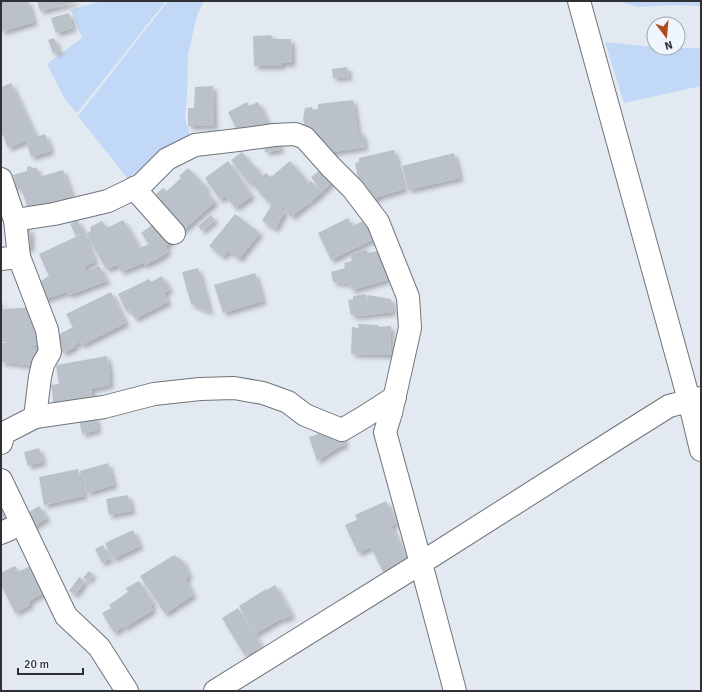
<svg xmlns="http://www.w3.org/2000/svg" width="702" height="692" viewBox="0 0 702 692" font-family="Signika,sans-serif">
  <defs>
    <filter id="shadow"><feDropShadow dx="3.5" dy="3.5" stdDeviation="2" flood-color="#0004"/></filter>
  </defs>
  <rect width="100%" height="100%" fill="#e3e9f0"/>
  <g fill="#c1d9f6">
    <path d="M101,1h65l-89,112 -11,-12 -19,-37 35,-26 -11,-28z"/>
    <path d="M168,1h36l-7,14 -9,40 -1,40 -2,24 6,19 -59,46 -54,-68z"/>
    <path d="M617,1h84v5l-28,-1 -36,2z"/>
    <path d="M605,42l49,5v1h47v38l-77,17z"/>
  </g>
  <g fill="#bbc1c8" filter="url(#shadow)">
    <path d="M1,1h27l6,21 -33,10z"/>
    <path d="M37,1h40v1l-37,9z"/>
    <path d="M69,13l4,15 -17,5 -5,-15z"/>
    <path d="M271,35l2,4h18l1,24h-10v3h-28l-1,-30z"/>
    <path d="M54,38l5,13 -6,2 -5,-13z"/>
    <path d="M347,67l2,10 -16,1 -1,-9z"/>
    <path d="M11,83l25,54 -28,11 -7,-17v-44z"/>
    <path d="M213,86l1,40h-26v-18h6l1,-21z"/>
    <path d="M353,100l5,32 4,1 3,14 -38,6 -15,-17 -1,-7 -6,-1 -2,-10 2,-10 7,-1 1,3 5,-1v-5z"/>
    <path d="M247,102l2,4 9,-4 11,23 -29,11 -12,-24z"/>
    <path d="M45,134l6,17 -20,6 -5,-16z"/>
    <path d="M279,143l1,7 -15,2 -1,-7z"/>
    <path d="M393,150h1l10,39 -27,8v2l-8,2 -8,-8 -6,-30 4,-1v-4z"/>
    <path d="M242,152l9,12h2l9,12 -12,9 -19,-25z"/>
    <path d="M454,153l6,25 -52,12 -6,-24z"/>
    <path d="M228,161l24,35 -17,12 -9,-12 -6,4 -15,-22z"/>
    <path d="M290,161l18,21 -9,9 10,12 -18,14 -8,-11 -3,2 -13,-7 -14,-16 13,-12 5,4z"/>
    <path d="M31,166l1,2h5l2,9 24,-7 11,32 -44,11 -9,-24h-4l-4,-14 14,-4v-4z"/>
    <path d="M188,168l18,19 -1,3 10,12 -33,29 -28,-30 4,-4 -2,-3 7,-6 4,3 14,-13 -2,-2z"/>
    <path d="M322,169l10,13 -10,10 -11,-15z"/>
    <path d="M311,181l11,11 -12,11 -10,-12z"/>
    <path d="M272,204l13,7 -10,18 -13,-8z"/>
    <path d="M235,214l25,19 -21,26 -11,-8 -5,6 -14,-11z"/>
    <path d="M211,215l4,5 -13,11 -4,-5z"/>
    <path d="M348,218l4,8 16,-7 10,18 -47,23 -13,-27z"/>
    <path d="M77,220l7,12 -8,4 -6,-12z"/>
    <path d="M123,220l17,28 9,-4 -8,-11 15,-11 15,20 -6,4 3,5 -7,6 -16,8 -2,-2 -22,9 -3,-7 -12,4 -20,-35 5,-3 -1,-4 12,-6 5,7z"/>
    <path d="M21,229h9l1,19h-8z"/>
    <path d="M84,233l11,29 -10,4 1,5 13,-5 8,15 -38,14 -2,-3 -24,8 -7,-16 13,-8 -10,-22z"/>
    <path d="M366,249l2,4 11,-2 8,29 -35,10 -3,-6 -16,-2 -2,-10 14,-4 -1,-5 8,-2 -2,-7z"/>
    <path d="M198,268l12,44 -19,-8 -9,-32z"/>
    <path d="M255,273l8,28 -40,12 -9,-28z"/>
    <path d="M162,276l8,14 -6,3 4,9 -33,17 -5,-9 -3,2 -9,-18 31,-15 2,3z"/>
    <path d="M111,292l15,31 -44,22 -2,-3 -5,3 -6,-12 6,14 -12,6 -9,-16 19,-10 -7,-13z"/>
    <path d="M366,294l3,21 -15,1 -1,-2 -2,1 -3,-15 5,-1v-3z"/>
    <path d="M367,295l24,4 2,13 -24,3z"/>
    <path d="M1,301h1l1,8 31,-2 1,26h5l1,13h-12v-5l-28,1z"/>
    <path d="M358,324l20,1v2l13,-1 -1,29 -39,-1 1,-27 7,1z"/>
    <path d="M28,342l1,4 -2,1h8l-1,19 -33,-4v-19z"/>
    <path d="M107,356l3,19h-1l1,10 -19,4 2,11 -39,7 -3,-22 8,-1 -3,-19z"/>
    <path d="M95,416l3,14 -16,4 -3,-15z"/>
    <path d="M318,431l25,5 2,9 -8,3 -20,13 -8,-24 9,-3z"/>
    <path d="M39,448l4,14 -15,4 -4,-14z"/>
    <path d="M108,463l6,22 -27,8 -7,-22z"/>
    <path d="M78,469l6,27 -40,9 -5,-28z"/>
    <path d="M128,495l4,16 -23,4 -3,-16z"/>
    <path d="M386,501l10,23 -5,2 16,35 -24,11 -12,-25 -13,6 -13,-28 12,-5 -2,-5z"/>
    <path d="M39,506l8,12 -15,10 -8,-13z"/>
    <path d="M1,507l7,18 -7,2z"/>
    <path d="M133,530l7,16 -27,13 -8,-16z"/>
    <path d="M103,545l7,14 -8,4 -7,-14z"/>
    <path d="M174,555l9,6 6,15 -4,3 8,16 -28,19 -25,-38z"/>
    <path d="M14,566l2,1 2,5 12,-6 13,27 -14,8 1,4 -15,8 -14,-28v-12z"/>
    <path d="M89,571l4,3 -5,7 -5,-3z"/>
    <path d="M79,577l6,4 -10,14 -6,-4z"/>
    <path d="M139,581l14,22 -2,3 2,4 -29,18 -15,-23 19,-13 -2,-4z"/>
    <path d="M275,585l17,30 -9,5 -1,-2 -27,16 -16,-28 27,-17 1,1z"/>
    <path d="M111,608l11,19 -8,6 -12,-20z"/>
    <path d="M238,608l24,39 -17,9 -23,-38z"/>
  </g>
  <g fill="none" stroke-linecap="round" stroke-linejoin="round">
    <g stroke="#6f747a" stroke-width="24">
      <g id="minor">
        <path d="M579,1l110,399 12,50"/>
        <path d="M1,179l14,41 4,37 -18,2"/>
        <path d="M134,188l40,45"/>
        <path d="M15,220l39,-6 54,-13 33,-16 26,-26 28,-14 43,-5 36,-5 21,-1 10,4 25,28 23,23 25,33 30,75 2,31 -19,85 -6,19 41,150 29,109"/>
        <path d="M35,417l69,-10 50,-13 46,-5 34,-1 29,5 25,9 17,13 37,15 22,-13 31,-20"/>
        <path d="M1,443l3,-10 31,-16 5,-40 3,-13 7,-12 -3,-22 -28,-73"/>
        <path d="M1,480l65,136 33,31 28,44"/>
        <path d="M1,533l21,-9"/>
        <path d="M215,691l206,-128 197,-125 51,-32 32,-8"/>
      </g>
    </g>
    <use href="#minor" stroke="#fff" stroke-width="22"/>
  </g>
  <rect width="702" height="692" fill="none" stroke="#2e3033" stroke-width="4"/>
  <g transform="translate(666 36) rotate(164)"><circle r="19" fill="#f0f6fe" stroke="#a2a7ad"/>
  <path d="M0-3L7 15L0 10L-7 15Z" fill="#af4b1a"/>
  <text y="-6" font-size="11" font-weight="bold" text-anchor="middle" fill="#2e3033">N</text>
  </g>
  <path d="M18 668v6h65v-6" fill="none" stroke="#2e3033" stroke-width="2"/>
  <text x="24" y="668" font-size="12" fill="#2e3033" stroke="#f0f6fe" stroke-width="3" paint-order="stroke">20 m</text>
</svg>
